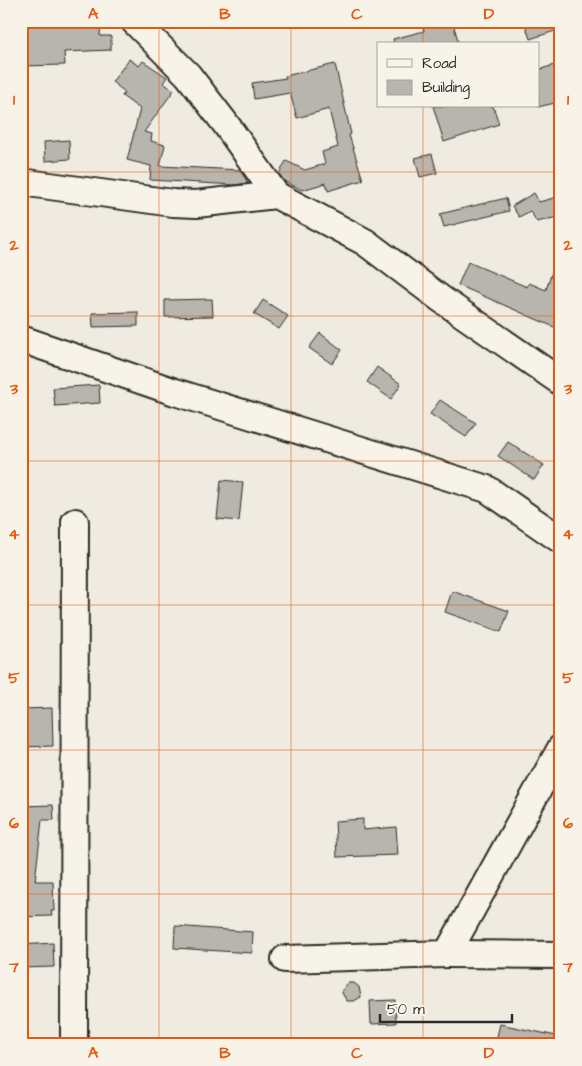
<svg xmlns="http://www.w3.org/2000/svg" width="582" height="1066" viewBox="0 0 582 1066" font-family="'Architects Daughter',sans-serif">
  <rect width="100%" height="100%" fill="#efebe0"/>
  <filter id="ink" filterUnits="userSpaceOnUse"><feTurbulence type="fractalNoise" baseFrequency=".02" numOctaves="2"/><feDisplacementMap in="SourceGraphic" scale="10" xChannelSelector="R" yChannelSelector="G"/><feConvolveMatrix kernelMatrix="1 2 1 2 8 2 1 2 1" color-interpolation-filters="sRGB"/></filter>
  <g filter="url(#ink)">
    <g fill="#b8b5ae" stroke="#2b2b2b">
      <path d="M42,21h59l-1,15h11v14l-47,2 1,13 -44,1v-42z"/>
      <path d="M524,21h37v8l-31,10z"/>
      <path d="M439,22l1,4 13,-3 6,21h-65l-1,-5 31,-8 -1,-5z"/>
      <path d="M129,59l10,7 4,-5 24,16 -4,6 11,7 -30,42 8,2 -1,7 14,4 -5,21 80,4 8,13 -14,2 -84,-5 1,-14 -24,-6 13,-51 -18,-13 3,-4 -13,-10z"/>
      <path d="M561,63v20l-7,2 5,17 -21,5v-37z"/>
      <path d="M335,64l16,70 -2,1 14,45 -35,11 -2,-8 -24,7 -18,-9 -5,-7 7,-13 19,9 20,-6 -3,-12 16,-5 -9,-38 -32,9 -7,-25 -36,6 -2,-16 34,-5 -1,-2z"/>
      <path d="M433,106h60l6,18 -55,18z"/>
      <path d="M69,140l1,19 -25,2 -1,-19z"/>
      <path d="M432,154l5,19 -17,4 -5,-19z"/>
      <path d="M534,193l5,9 22,-6v20l-24,6 -7,-11 -11,6 -7,-11z"/>
      <path d="M506,198l3,13 -65,16 -4,-13z"/>
      <path d="M558,253h3v39l-5,14 5,2v22l-103,-45 10,-23 59,25 2,-4 17,7z"/>
      <path d="M212,299l1,17 -48,1v-17z"/>
      <path d="M263,300l25,16 -9,13 -25,-15z"/>
      <path d="M138,312v14l-45,1 -1,-14z"/>
      <path d="M320,333l22,17 -10,14 -23,-16z"/>
      <path d="M377,367l24,17 -10,15 -24,-17z"/>
      <path d="M99,385l1,18 -45,3 -2,-18z"/>
      <path d="M440,400l36,23 -10,14 -36,-23z"/>
      <path d="M508,442l36,23 -10,15 -36,-24z"/>
      <path d="M221,480l22,2 -4,39 -22,-2z"/>
      <path d="M452,591l57,20 -8,21 -56,-20z"/>
      <path d="M52,708l1,38 -32,1v-38z"/>
      <path d="M53,805l1,15h-12l-7,61h18l1,30h-3l1,5 -31,1v-111z"/>
      <path d="M363,819v11l33,-3 2,28 -61,2 -2,-36z"/>
      <path d="M175,926l78,6 -1,21 -78,-5z"/>
      <path d="M53,943l1,24 -33,1v-23z"/>
      <path d="M348,983h6l5,4 2,10 -7,4h-7l-2,-3 -3,-5v-3z"/>
      <path d="M395,1000l1,23 -25,1 -1,-23z"/>
      <path d="M500,1024l61,13v8h-66z"/>
    </g>
    <g fill="none" stroke-linecap="round" stroke-linejoin="round">
      <g stroke="#2b2b2b" stroke-width="30">
        <g id="minor">
          <path d="M134,21l54,54 37,48 51,72"/>
          <path d="M21,182l152,21 23,1 80,-9 89,47 76,57 120,83"/>
          <path d="M21,339l154,53 312,97 74,51"/>
          <path d="M447,954l114,1"/>
          <path d="M285,959l162,-5 114,-206"/>
          <path d="M74,1045l1,-523"/>
        </g>
      </g>
      <use href="#minor" stroke="#f7f3e8" stroke-width="26"/>
    </g>
  </g>
  <path fill="none" stroke="#e8590c" stroke-width="1" stroke-opacity="0.55" d="M159,21v1024M291,21v1024M423,21v23M423,106v939M21,172h540M21,316h540M21,461h540M21,605h540M21,750h540M21,894h540"/>
  <rect width="582" height="1066" fill="none" stroke="#f7f3e8" stroke-width="55"/>
  <rect x="377" y="42" width="162" height="65" fill="#f7f3e8" stroke="#a5a39c"/>
  <rect x="387" y="59" width="25" height="8" fill="#f7f3e8" stroke="#a5a39c"/>
  <text x="422" y="68" font-size="15" fill="#2b2b2b">Road</text>
  <rect x="387" y="80" width="25" height="15" fill="#b8b5ae" stroke="#a5a39c"/>
  <text x="422" y="92" font-size="15" fill="#2b2b2b">Building</text>
  <path d="M380 1014v8h132v-8" fill="none" stroke="#2b2b2b" stroke-width="2.5"/>
  <text x="387" y="1014" font-size="15" fill="#2b2b2b" stroke="#f7f3e8" stroke-width="4" paint-order="stroke">50 m</text>
  <rect x="28" y="28" width="526" height="1010" fill="none" stroke="#e8590c" stroke-width="2"/>
  <g font-size="16" text-anchor="middle" font-weight="bold" fill="#e8590c">
    <text x="93" y="19">A</text>
    <text x="225" y="19">B</text>
    <text x="357" y="19">C</text>
    <text x="489" y="19">D</text>
    <text x="14" y="105">1</text>
    <text x="568" y="105">1</text>
    <text x="14" y="250">2</text>
    <text x="568" y="250">2</text>
    <text x="14" y="394">3</text>
    <text x="568" y="394">3</text>
    <text x="14" y="539">4</text>
    <text x="568" y="539">4</text>
    <text x="14" y="683">5</text>
    <text x="568" y="683">5</text>
    <text x="14" y="828">6</text>
    <text x="568" y="828">6</text>
    <text x="14" y="972">7</text>
    <text x="568" y="972">7</text>
    <text x="93" y="1058">A</text>
    <text x="225" y="1058">B</text>
    <text x="357" y="1058">C</text>
    <text x="489" y="1058">D</text>
  </g>
</svg>
